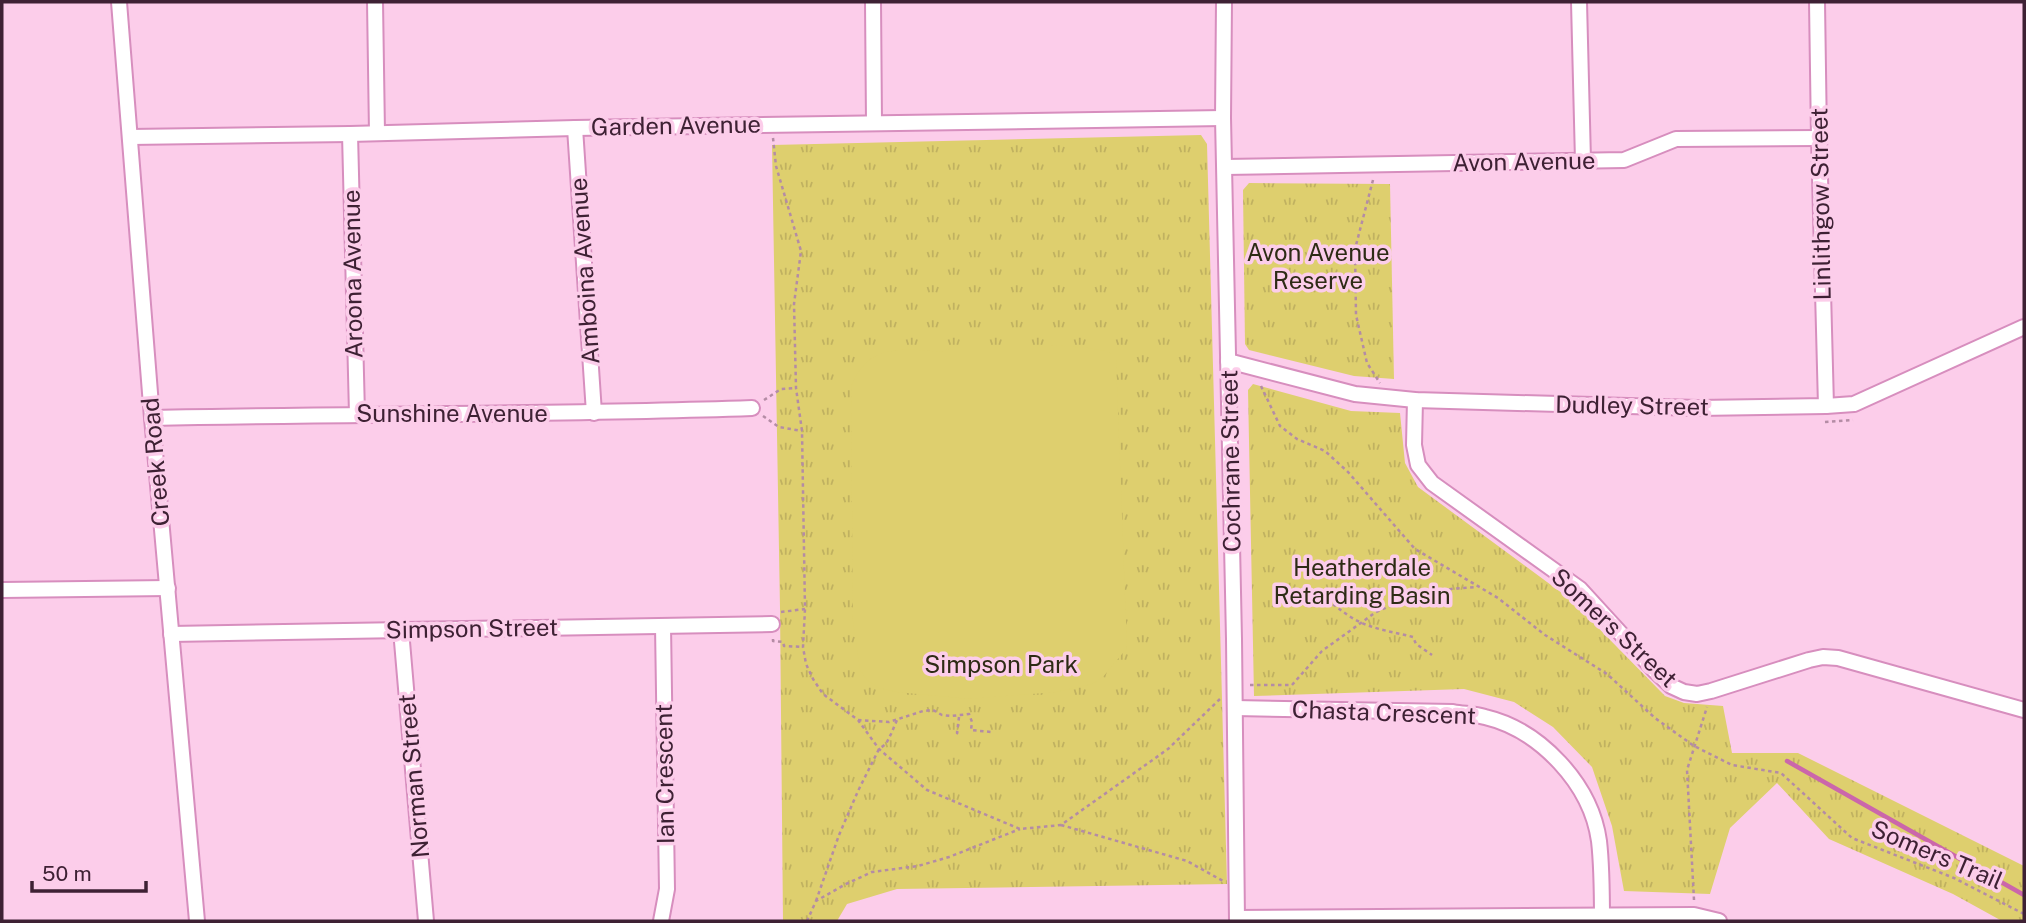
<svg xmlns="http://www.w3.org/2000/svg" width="2026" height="923" viewBox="0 0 2026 923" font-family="'Public Sans',sans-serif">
  <defs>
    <pattern id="grass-tufts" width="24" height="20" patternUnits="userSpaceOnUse" patternTransform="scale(1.75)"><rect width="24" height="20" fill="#decf6e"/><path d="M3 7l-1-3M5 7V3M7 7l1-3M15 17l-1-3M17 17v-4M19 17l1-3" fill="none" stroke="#c0b160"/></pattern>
  </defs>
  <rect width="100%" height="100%" fill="#fccdea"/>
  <g fill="url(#grass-tufts)">
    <path d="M1201,135l6,9 20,740 -330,5 -50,15 -10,17h-54l-3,-313 -8,-463z"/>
    <path d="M1249,183l141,1 4,195 -40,-3 -105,-26 -4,-6 -2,-154z"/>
    <path d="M1253,384l98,27 49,2 5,50 13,24 152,112 95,97 19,7 39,3 9,47h66l226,113v55h-22l-49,-27 -124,-55 -52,-56 -47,45 -20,66 -86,-3 -12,-65 -20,-59 -39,-40 -39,-25 -50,-13 -210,7 -6,-306z"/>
  </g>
  <path fill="#decf6e" d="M957,345h94l37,3 18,3 5,3 5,5 11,289 -24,29 -11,7 -36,8 -86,7 -73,-7 -18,-4 -12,-8 -7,-10 -7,-49 -2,-234c14,-34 33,-38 68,-37 19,1 20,5 38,-5z"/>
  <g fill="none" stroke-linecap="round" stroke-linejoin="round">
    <path stroke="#cb66ab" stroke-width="4.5" d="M1787,761l237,134"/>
    <g stroke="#d78ebe" stroke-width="18">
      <g id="minor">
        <path d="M119,2l33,416 45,503"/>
        <path d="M375,2l2,131"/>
        <path d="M873,2l1,121"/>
        <path d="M1224,2l-1,116 11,521 3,282"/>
        <path d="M1579,2l4,159"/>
        <path d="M1817,2l2,136 7,268"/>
        <path d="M575,128l19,285"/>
        <path d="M350,134l7,280"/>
        <path d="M130,137l220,-3 225,-6 648,-10"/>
        <path d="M1225,167l399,-7 52,-21 143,-1"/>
        <path d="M1228,361l127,33 60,6 283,8 128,-2 28,-2 170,-77"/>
        <path d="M1415,400l-1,45 4,20 14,18 148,106 75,82 16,15 13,6 13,2 14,-3 98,-31 14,-3 15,1 186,52"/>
        <path d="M152,418c200,-4 400,-3 600,-10"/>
        <path d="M2,590l166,-2"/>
        <path d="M401,630l25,291"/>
        <path d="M171,634l601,-10"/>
        <path d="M1235,708l218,4c10,2 21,2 32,5 55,13 106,67 114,124 3,26 3,54 3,80"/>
        <path d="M1237,918l457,-3 25,6"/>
        <path d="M661,921l6,-32 -4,-263"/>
      </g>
    </g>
    <g stroke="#b48ca5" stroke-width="2.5" stroke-dasharray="3.5 3.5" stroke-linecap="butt">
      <path d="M773,138l3,28 25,85 -7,53 2,84 6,43 3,178 -2,38 3,17 7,15 10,15 35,26 21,29 48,41 93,39 41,-4 107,-76 53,-51"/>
      <path d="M1373,180l-18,69 1,66 11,48 13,20"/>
      <path d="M1261,386l19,40 17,13 28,12 23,21 67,77 83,49 47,37 62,39 48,44 39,28 38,19 49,8 71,65 102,40 70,36"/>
      <path d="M764,400l17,-11 15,-1"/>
      <path d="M763,416l16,11 23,4"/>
      <path d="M1825,422l28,-2"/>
      <path d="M1321,597c12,6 21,15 33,22 17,10 40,13 59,18l3,7 16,11"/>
      <path d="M781,612l24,-3"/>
      <path d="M773,639v2l10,1 1,4 19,1"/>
      <path d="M1250,685h42l30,-34 54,-39 32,-14 43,-9 26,-2"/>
      <path d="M959,717l-2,16 3,2"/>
      <path d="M858,720l31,2 34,-11 10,-1 9,5 9,1 18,-2 3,8 -1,8 20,2"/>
      <path d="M1061,825l126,36 36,20"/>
      <path d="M1694,900l-7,-130 20,-63"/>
      <path d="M816,901l23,-66 19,-44 21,-42 7,-5 5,-10 6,-14"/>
      <path d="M807,921l9,-20 30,-17 26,-12 46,-6 31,-9 71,-28"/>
    </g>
    <use href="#minor" stroke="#fff" stroke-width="14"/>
  </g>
  <g text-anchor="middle" stroke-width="7" stroke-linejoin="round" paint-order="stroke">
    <g font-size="24" fill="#3e2134" stroke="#fccdea">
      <text transform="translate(676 126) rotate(-1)" y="8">Garden Avenue</text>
      <text transform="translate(1524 162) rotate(-1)" y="8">Avon Avenue</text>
      <text transform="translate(1821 204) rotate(-91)" y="8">Linlithgow Street</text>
      <text transform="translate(585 271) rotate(-94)" y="8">Amboina Avenue</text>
      <text transform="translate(353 274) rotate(-91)" y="8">Aroona Avenue</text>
      <text transform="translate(1632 406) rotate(1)" y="8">Dudley Street</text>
      <text x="452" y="422">Sunshine Avenue</text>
      <text transform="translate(1231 461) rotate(-91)" y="8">Cochrane Street</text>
      <text transform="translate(156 462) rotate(-95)" y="8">Creek Road</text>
      <text transform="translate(1614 628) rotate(43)" y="8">Somers Street</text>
      <text transform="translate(472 629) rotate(-1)" y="8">Simpson Street</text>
      <text transform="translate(1384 713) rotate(2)" y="8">Chasta Crescent</text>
      <text transform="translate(665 774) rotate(-91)" y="8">Ian Crescent</text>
      <text transform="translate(414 776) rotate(-95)" y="8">Norman Street</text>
      <text transform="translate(1937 855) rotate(23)" y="8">Somers Trail</text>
    </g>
    <g font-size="24" fill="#2e2b15" stroke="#fccdea">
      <text x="1318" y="261">Avon Avenue<tspan x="1318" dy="28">Reserve</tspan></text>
      <text x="1362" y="576">Heatherdale<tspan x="1362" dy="28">Retarding Basin</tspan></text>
      <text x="1001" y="673">Simpson Park</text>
    </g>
  </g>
  <rect width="2026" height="923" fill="none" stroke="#3e2134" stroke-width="7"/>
  <path d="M32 881v10h114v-10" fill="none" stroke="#3e2134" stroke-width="3.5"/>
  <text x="42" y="881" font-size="21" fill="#3e2134" stroke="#fccdea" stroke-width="5" paint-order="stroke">50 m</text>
</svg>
